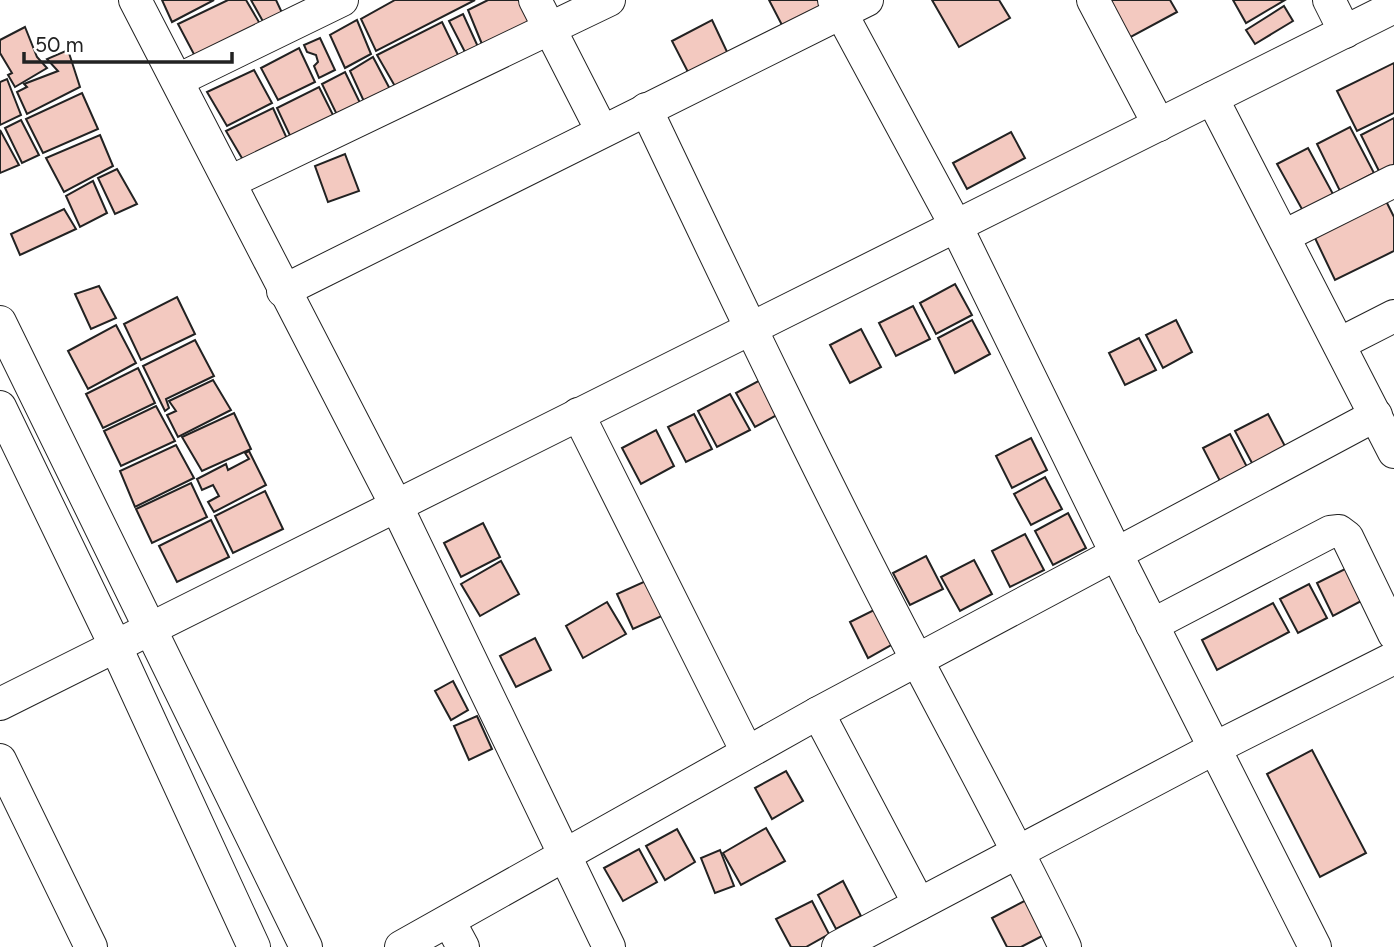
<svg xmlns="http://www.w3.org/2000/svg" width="1394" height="947" viewBox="0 0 1394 947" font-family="Figtree,sans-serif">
  <rect width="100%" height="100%" fill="#fff"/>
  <g fill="#f3c9c0" stroke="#222" stroke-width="2">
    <path d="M162,0h52l-42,22z"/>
    <path d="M228,0h18l17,29 -66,31 -19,-36z"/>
    <path d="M251,0h25l8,17 -19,8z"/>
    <path d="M395,0h80l-99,51 -15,-32z"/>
    <path d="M488,0h38l12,22 -54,27 -16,-39z"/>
    <path d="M769,0h50l4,8 -40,19z"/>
    <path d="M932,0h67l11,18 -51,29z"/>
    <path d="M1106,0h64l7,12 -50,27z"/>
    <path d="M1233,0h52l-39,23z"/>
    <path d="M1284,6l9,15 -38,23 -9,-14z"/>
    <path d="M463,14l16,35 -13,5 -17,-33z"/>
    <path d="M357,20l14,34 -26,14 -15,-33z"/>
    <path d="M712,20l17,36 -39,20 -18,-35z"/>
    <path d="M442,22l17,35 -63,31 -19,-33z"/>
    <path d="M25,27l12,30 10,11 -32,19 -7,-12 4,-2 -12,-20v-13z"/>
    <path d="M320,38l15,32 -16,8 -5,-12 4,-4 -2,-7 -9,-3 -3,-7z"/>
    <path d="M299,48l16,34 -37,18 -17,-32z"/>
    <path d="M68,50l12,37 -53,27 -10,-22 10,-5 -3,-3 34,-13 -11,-12z"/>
    <path d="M373,57l19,36 -25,15 -17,-37z"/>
    <path d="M1394,63v50l-37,18 -20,-40z"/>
    <path d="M254,70l18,33 -45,23 -20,-34z"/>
    <path d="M345,72l18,37 -23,12 -18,-37z"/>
    <path d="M7,79l14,36 -21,10v-43z"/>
    <path d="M319,87l18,36 -43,21 -17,-36z"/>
    <path d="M82,93l16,36 -55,24 -17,-34z"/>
    <path d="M273,108l16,35 -43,22 -20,-34z"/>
    <path d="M1394,118v47l-14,8 -19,-38z"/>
    <path d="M21,120l18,35 -17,8 -17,-35z"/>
    <path d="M1350,127l24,46 -34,18 -23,-47z"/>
    <path d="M0,130l19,35 -19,8z"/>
    <path d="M1011,132l14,26 -58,31 -14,-26z"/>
    <path d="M100,135l13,31 -49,26 -18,-34z"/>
    <path d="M1308,148l25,46 -30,17 -26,-47z"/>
    <path d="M345,154l14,37 -31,11 -13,-36z"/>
    <path d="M117,169l20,35 -22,10 -17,-36z"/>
    <path d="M93,181l14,32 -27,14 -14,-31z"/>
    <path d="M1386,201l8,16v34l-59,29 -21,-44z"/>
    <path d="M64,209l12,20 -56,26 -9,-21z"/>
    <path d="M955,284l17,31 -36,19 -16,-31z"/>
    <path d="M99,286l17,32 -25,11 -16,-35z"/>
    <path d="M177,297l18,37 -54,26 -17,-36z"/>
    <path d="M913,306l17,33 -34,17 -17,-33z"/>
    <path d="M972,320l18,34 -35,19 -17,-35z"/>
    <path d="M1176,320l16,32 -29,16 -17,-33z"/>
    <path d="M116,325l20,38 -48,26 -20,-38z"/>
    <path d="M861,329l20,38 -31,16 -20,-38z"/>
    <path d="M1139,338l17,32 -31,15 -16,-32z"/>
    <path d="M195,340l19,36 -48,23 3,9 -4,3 -22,-45z"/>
    <path d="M138,368l17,35 -52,25 -17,-34z"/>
    <path d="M768,376l18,34 -31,17 -19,-34z"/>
    <path d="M213,380l18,30 -53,27 -11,-22 9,-4 -7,-10z"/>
    <path d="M730,394l20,36 -33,17 -19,-36z"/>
    <path d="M156,406l19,35 -54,25 -17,-35z"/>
    <path d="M234,413l17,36 -49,22 -20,-34z"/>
    <path d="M694,414l18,35 -26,13 -18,-35z"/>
    <path d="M1268,414l18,34 -33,17 -18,-34z"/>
    <path d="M656,430l18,36 -33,18 -19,-36z"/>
    <path d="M1230,434l17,33 -27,14 -17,-33z"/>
    <path d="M1031,438l16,32 -35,18 -16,-32z"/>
    <path d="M176,445l18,33 -59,29 -15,-36z"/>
    <path d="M249,451l17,34 -52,27 -6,-10 11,-6 -6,-11 -11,5 -5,-11 29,-15 2,6 21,-11 -4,-6z"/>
    <path d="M1045,477l17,32 -31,16 -17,-31z"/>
    <path d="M191,483l16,34 -55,26 -16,-34z"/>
    <path d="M265,491l18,38 -50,24 -18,-37z"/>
    <path d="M1068,513l18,35 -33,17 -18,-34z"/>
    <path d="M211,520l18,37 -52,25 -18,-36z"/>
    <path d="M483,523l17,34 -39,20 -17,-34z"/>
    <path d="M1025,534l19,36 -34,17 -18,-36z"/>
    <path d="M926,556l17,33 -33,16 -17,-32z"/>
    <path d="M974,560l18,34 -32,17 -19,-34z"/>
    <path d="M501,561l18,33 -39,22 -19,-32z"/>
    <path d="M1349,567l16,32 -32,17 -16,-33z"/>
    <path d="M648,580l16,35 -31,14 -16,-35z"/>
    <path d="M1309,584l18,34 -29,15 -18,-34z"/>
    <path d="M607,602l19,32 -43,24 -17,-32z"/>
    <path d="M1273,603l16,29 -72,38 -15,-30z"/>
    <path d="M882,606l18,34 -32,18 -18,-36z"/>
    <path d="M535,638l16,32 -35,17 -16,-31z"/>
    <path d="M453,681l15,29 -17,10 -16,-29z"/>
    <path d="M477,716l15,33 -23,11 -15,-34z"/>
    <path d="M1312,750l54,103 -46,24 -53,-103z"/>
    <path d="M786,771l17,30 -31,18 -17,-31z"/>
    <path d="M766,828l19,33 -44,24 -18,-32z"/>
    <path d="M677,829l18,33 -30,18 -19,-34z"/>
    <path d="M639,849l18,33 -34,19 -19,-33z"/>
    <path d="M720,850l14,36 -19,7 -14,-35z"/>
    <path d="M843,881l18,35 -25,13 -18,-34z"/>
    <path d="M1030,898l18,35 -27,14h-14l-15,-29z"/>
    <path d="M812,901l17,33 -23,13h-15l-15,-28z"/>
  </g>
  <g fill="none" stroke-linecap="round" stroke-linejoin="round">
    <g stroke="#222" stroke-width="34">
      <g id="minor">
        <path d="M135,0l261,505 213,442"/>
        <path d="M535,0l67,131"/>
        <path d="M834,0l122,226 161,329 198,392"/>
        <path d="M1093,0l66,125"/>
        <path d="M1329,0l16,32"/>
        <path d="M178,80l164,-80"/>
        <path d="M1212,98l182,354"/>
        <path d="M646,109c88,185 176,370 271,551 50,96 102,190 148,287"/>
        <path d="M230,182l379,-182"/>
        <path d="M1284,236l110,-55"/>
        <path d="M283,291l584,-291"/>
        <path d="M0,322l306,625"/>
        <path d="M1339,344l55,-28"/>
        <path d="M0,407l115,238 139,302"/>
        <path d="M578,414l169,338"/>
        <path d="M1152,625l178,-93 9,-1 8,6 47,97"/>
        <path d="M0,704l1394,-697"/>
        <path d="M818,713l101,191"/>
        <path d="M0,760l91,187"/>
        <path d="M449,921l14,26"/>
        <path d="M401,947l417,-234 558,-298"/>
        <path d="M838,947l377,-199 179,-90"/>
      </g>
    </g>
    <use href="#minor" stroke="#fff" stroke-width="32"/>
  </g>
  <path d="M24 52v10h208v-10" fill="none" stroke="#222222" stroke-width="3.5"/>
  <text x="35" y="52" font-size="21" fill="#222222" stroke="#ffffff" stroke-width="5" paint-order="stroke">50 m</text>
</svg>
